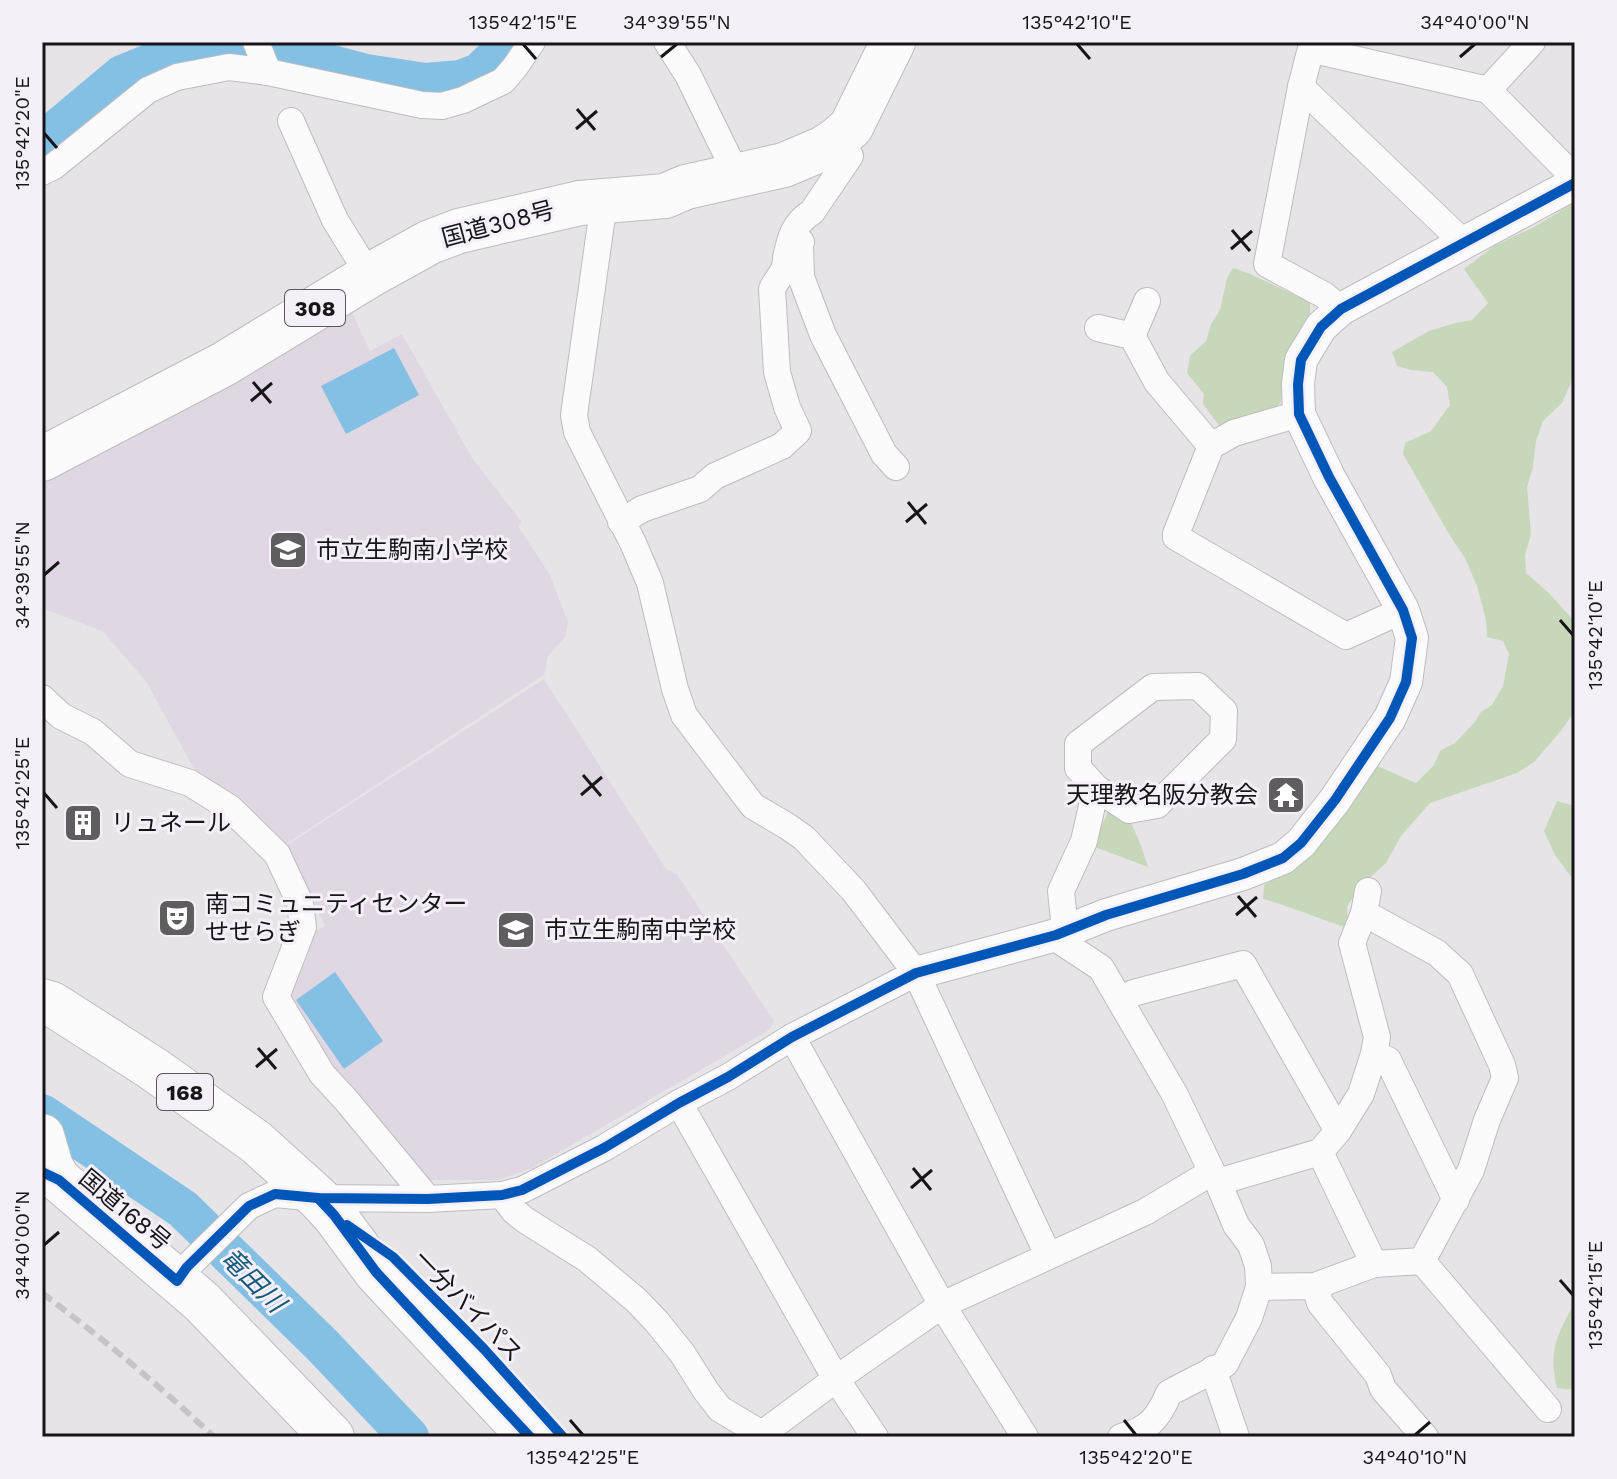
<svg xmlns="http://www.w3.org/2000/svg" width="1617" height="1479" viewBox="0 0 1617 1479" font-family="'Work Sans','Noto Sans JP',sans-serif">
  <rect width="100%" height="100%" fill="#e7e4e8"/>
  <g fill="#dfd8e2">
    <path d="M345,298l25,53 32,-17 70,124 50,64 -4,4 32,49 18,47 -3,15 -17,19 -4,19 -258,169 -44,-45 -47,-28 -49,-90 -44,-50 -55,-21 -5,-3v-126l25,-13z"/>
    <path d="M544,679l122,190 11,5 97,148 -5,8 -237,138 -34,12h-77l-99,-121 -33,-58v-10l21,-57 15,-8 -38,-81z"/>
  </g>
  <g fill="#c7d7ba">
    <path d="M1575,202v172l-13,29 -19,18 -7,20 -3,26 -6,20 4,47 -6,21 1,18 23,20 26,29v89l-15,21 -26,30 -17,11 -87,30 -29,33 -15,27 -23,21 -16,22 1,22c-29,-9 -56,-21 -85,-29l1,-14 31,-19 80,-101 41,18 18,-18 6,-14 15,-8 19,-20 7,-11 11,-7 11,-19 6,-32 -6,-13 -16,-4 -1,-17 -9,-34 -12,-28 -16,-24 -46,-80 2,-11 26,-12 19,-26 -3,-18 -14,-15 -22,-2 -14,-4 -5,-14 37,-21 26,-8 17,-3 16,-17 -24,-34 30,-23 42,-20z"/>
    <path d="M1233,268l15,5 62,29v15l-18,27 -8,20 -3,38 -12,12 -48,14 -18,-24 1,-10 -17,-21 3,-17 16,-15 5,-17 9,-14 7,-32z"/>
    <path d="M1557,801l18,5v76l-20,-27 -11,-24z"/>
    <path d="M1109,810l19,6 12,27 8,24 -56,-21z"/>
    <path d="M1575,1302v88l-18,-2c-9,-38 0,-53 18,-86z"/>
  </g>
  <g fill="#83c0e3">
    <path d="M394,348l25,47 -73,39 -25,-48z"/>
    <path d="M335,972l48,69 -39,28 -48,-69z"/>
  </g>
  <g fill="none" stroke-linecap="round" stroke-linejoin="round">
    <g stroke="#83c0e3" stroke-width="40">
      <path d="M42,142l80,-67 49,-20 32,-7 84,5 79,21 59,9 36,-3 18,-7 18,-17 11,-14"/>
      <path d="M42,1114l141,95 139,136 87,92"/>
    </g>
    <g stroke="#bebcbf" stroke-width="28">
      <g id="minor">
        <path d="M256,42l12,30"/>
        <path d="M667,42l21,33 40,82 5,19"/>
        <path d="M1301,87l162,155"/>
        <path d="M1488,90l87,88"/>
        <path d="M291,121l44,99 34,55"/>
        <path d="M42,172l12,-6 94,-76 29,-13 52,-10 39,5 154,33 20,1 21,-6 40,-19 12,-14 17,-25"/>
        <path d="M604,202l-30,213 3,17 56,111 17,40 25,106 9,26 69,91 34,20 17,12 50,53 62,82 132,282"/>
        <path d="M801,242l-1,4 1,31 22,58 61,119 12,13"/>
        <path d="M1341,309l-17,-14 -57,-31 34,-177 9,-35 4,-2 174,40 44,-48"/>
        <path d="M1098,328l34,8 25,46 54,64"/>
        <path d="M1132,336l15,-35"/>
        <path d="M1299,414l-65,19 -23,13 -35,88v3l170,99 57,-26"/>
        <path d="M621,522l21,-13 58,-20 15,-13 67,-30 16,-15 -11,-24 -10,-35 -5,-83c3,-7 8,-12 11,-18 2,-3 3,-10 3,-13 4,-20 8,-35 26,-46l38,-56 -15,-15"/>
        <path d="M1198,686l26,25 -1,28 -66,66 -28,5 -33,-22 -18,-20v-24l75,-57z"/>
        <path d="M42,698l19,18 32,16 37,32 60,19 40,25 47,46 23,49 3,24 -27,70 46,77 24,26 82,99"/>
        <path d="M1065,930l-4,-39 23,-50 12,-53"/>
        <path d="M1056,935l4,6 41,27 73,125 38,79 6,10 18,43 15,20 7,21 1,21 -10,31 -24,46 -56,29c-11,26 -21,37 -48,44"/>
        <path d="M1133,993l110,-29 95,167"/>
        <path d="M792,1037l150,268 83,132"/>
        <path d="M1374,1054l14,6 68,140"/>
        <path d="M679,1103l157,276 39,58"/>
        <path d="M1320,1152l54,112"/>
        <path d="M1218,1182l102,-30 18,-21 23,-37 13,-40 3,-17 -25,-94 12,-30 4,-22"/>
        <path d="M502,1195l12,16 11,9 62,39 49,41 21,22 25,31 24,38 14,18 47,28"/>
        <path d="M1422,1261l126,148"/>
        <path d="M177,1281l10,-14 62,-61 26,-12 43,4 110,1 74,-4 20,-5 82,-42 75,-45 49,-26 64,-40 124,-64"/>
        <path d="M1315,1286l5,17 58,72 5,14 42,48"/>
        <path d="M1259,1287l56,-1 59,-22 48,-3 49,-91 16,-50 18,-42 -3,-13 -42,-91 -23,-21 -73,-40"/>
        <path d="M1213,1369l23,68"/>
        <path d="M758,1437l78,-58 106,-74 203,-93 67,-40"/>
      </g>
    </g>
    <g stroke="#bebcbf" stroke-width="34">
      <path id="tertiary" d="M916,973l140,-38 50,-20 137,-41 40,-16 18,-15 34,-43 55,-82 16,-36 6,-44 -9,-28 -74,-133 -30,-63 -1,-30 3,-24 20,-33 20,-18 234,-126"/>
    </g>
    <g stroke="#bebcbf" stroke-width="46">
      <g id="trunk">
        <path d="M42,459l182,-95 148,-90 58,-32 29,-11 121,-28 85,-7 21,-9 98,-22 38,-16 13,-8 16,-14 42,-85"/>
        <path d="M42,1001l10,3 100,64 104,74 62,56 16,17 42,57 154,165"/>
        <path d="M42,1136l9,31 8,13 143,122 130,135"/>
      </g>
    </g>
    <use href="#minor" stroke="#fbfbfc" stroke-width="26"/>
    <use href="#tertiary" stroke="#fbfbfc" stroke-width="32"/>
    <use href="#trunk" stroke="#fbfbfc" stroke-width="44"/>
    <path stroke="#c6c5c6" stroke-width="6" stroke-dasharray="12 6" stroke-linecap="butt" d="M42,1293c60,45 117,92 172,144"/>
    <g stroke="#f5eff8" stroke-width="15">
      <g id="cycleway">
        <path d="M42,1172l17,8 118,101 10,-14 62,-61 26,-12 43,4 110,1 74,-4 20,-5 82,-42 75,-45 49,-26 64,-40 124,-64 140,-38 50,-20 137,-41 40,-16 18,-15 34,-43 55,-82 16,-36 6,-44 -9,-28 -74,-133 -30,-63 -1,-30 3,-24 20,-33 20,-18 234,-126"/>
        <path d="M318,1198l16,17 42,57 154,165"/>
        <path d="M347,1225l46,32 91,92 79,88"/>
      </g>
    </g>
    <use href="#cycleway" stroke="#0057b8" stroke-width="10"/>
  </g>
  <path fill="none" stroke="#171518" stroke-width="3" d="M523,44l13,15M1077,44l13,15M661,57l16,-13M1460,57l15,-13M577,109l18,21M576,129l21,-18M44,133l13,15M1232,230l18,21M1231,249l21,-18M253,382l18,21M251,401l21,-18M908,502l18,22M906,522l21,-18M44,575l15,-13M1560,620l13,15M583,775l18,21M44,793l13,15M581,795l21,-18M1238,896l18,21M1236,915l21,-18M258,1048l18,21M256,1067l21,-18M913,1168l18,22M911,1188l21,-18M44,1245l15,-13M1560,1280l13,15M570,1420l13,15M1124,1420l12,15M1415,1435l15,-13"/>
  <defs>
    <g id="school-square" transform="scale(2)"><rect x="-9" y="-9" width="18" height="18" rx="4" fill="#605d61" stroke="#f5eff8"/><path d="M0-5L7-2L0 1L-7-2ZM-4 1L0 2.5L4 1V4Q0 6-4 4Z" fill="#fff"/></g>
    <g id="temple-square" transform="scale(2)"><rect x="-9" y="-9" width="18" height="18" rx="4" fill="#605d61" stroke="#f5eff8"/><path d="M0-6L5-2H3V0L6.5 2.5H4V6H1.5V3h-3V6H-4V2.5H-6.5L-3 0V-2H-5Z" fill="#fff"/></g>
    <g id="building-square" transform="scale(2)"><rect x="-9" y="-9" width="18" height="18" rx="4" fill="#605d61" stroke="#f5eff8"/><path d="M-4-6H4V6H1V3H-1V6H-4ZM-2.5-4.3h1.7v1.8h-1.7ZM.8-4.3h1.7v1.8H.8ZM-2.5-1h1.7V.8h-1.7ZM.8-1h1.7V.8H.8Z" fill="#fff"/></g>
    <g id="theatre-square" transform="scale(2)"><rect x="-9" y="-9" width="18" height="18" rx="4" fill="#605d61" stroke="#f5eff8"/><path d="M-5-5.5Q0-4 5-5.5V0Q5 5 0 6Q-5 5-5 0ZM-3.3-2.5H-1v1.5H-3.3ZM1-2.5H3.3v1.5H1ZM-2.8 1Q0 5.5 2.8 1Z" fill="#fff"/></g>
  </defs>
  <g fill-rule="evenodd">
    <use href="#school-square" x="288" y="550"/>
    <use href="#temple-square" x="1286" y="795"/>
    <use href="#building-square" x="83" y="823"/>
    <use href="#theatre-square" x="177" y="918"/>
    <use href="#school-square" x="516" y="930"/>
  </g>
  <g text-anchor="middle" stroke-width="6" stroke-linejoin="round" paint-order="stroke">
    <g fill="#f5eff8" stroke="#5a565b" stroke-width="2">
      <rect x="285" y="290" width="60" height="36" rx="6"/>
      <rect x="157" y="1074" width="56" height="36" rx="6"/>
    </g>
    <g font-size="22" font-weight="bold" fill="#171518">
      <text x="315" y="316">308</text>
      <text x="185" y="1100">168</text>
    </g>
    <g font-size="24" fill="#171518" stroke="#f5eff8">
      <text transform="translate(498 224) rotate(-15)" y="8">国道308号</text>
      <text transform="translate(125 1210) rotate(40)" y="8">国道168号</text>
      <text transform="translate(468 1306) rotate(46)" y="8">一分バイパス</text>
    </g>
    <g font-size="24" fill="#171518" stroke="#f5eff8" text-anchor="start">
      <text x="316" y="558">市立生駒南小学校</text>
      <text x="1258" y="803" text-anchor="end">天理教名阪分教会</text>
      <text x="111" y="831">リュネール</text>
      <text x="205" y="912">南コミュニティセンター<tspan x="205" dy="28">せせらぎ</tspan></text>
      <text x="544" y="938">市立生駒南中学校</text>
    </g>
    <g font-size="26" font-style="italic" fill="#155a7a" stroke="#f5eff8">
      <text transform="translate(253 1280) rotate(45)" y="9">竜田川</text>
    </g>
  </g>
  <rect width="1617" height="1479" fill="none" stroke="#f5eff8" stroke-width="88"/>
  <rect x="44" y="44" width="1529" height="1391" fill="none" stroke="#171518" stroke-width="3"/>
  <g font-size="20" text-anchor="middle" fill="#171518">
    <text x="523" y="29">135°42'15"E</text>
    <text x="677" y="29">34°39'55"N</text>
    <text x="1077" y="29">135°42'10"E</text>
    <text x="1475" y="29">34°40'00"N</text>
    <text transform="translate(22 133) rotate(-90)" y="7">135°42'20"E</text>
    <text transform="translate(22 575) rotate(-90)" y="7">34°39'55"N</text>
    <text transform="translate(1595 635) rotate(-90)" y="7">135°42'10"E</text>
    <text transform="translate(22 793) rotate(-90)" y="7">135°42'25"E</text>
    <text transform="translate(22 1245) rotate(-90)" y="7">34°40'00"N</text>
    <text transform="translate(1595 1295) rotate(-90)" y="7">135°42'15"E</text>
    <text x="583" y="1464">135°42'25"E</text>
    <text x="1136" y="1464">135°42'20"E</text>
    <text x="1415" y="1464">34°40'10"N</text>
  </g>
</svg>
